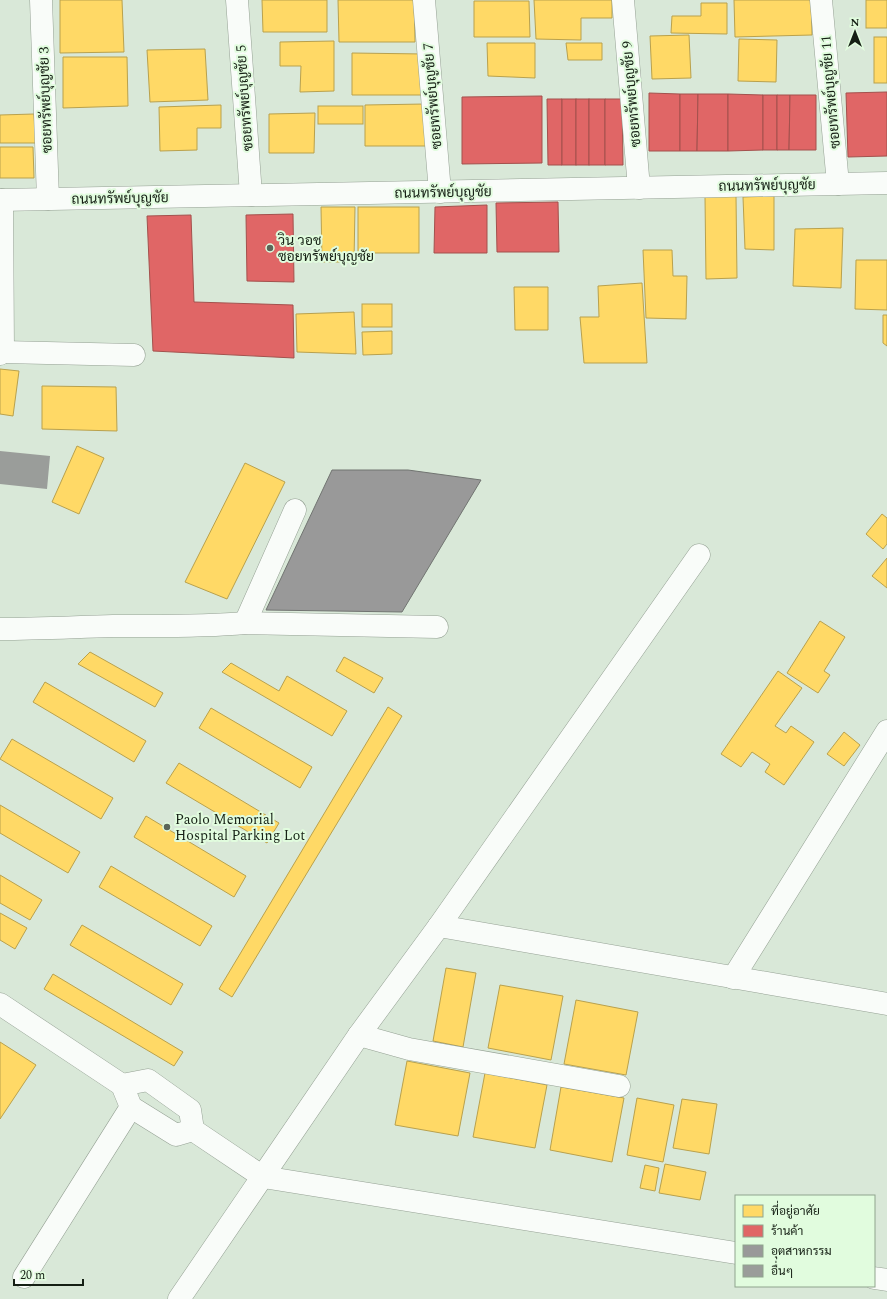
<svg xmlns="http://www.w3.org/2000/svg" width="887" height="1299" viewBox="0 0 887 1299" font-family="Spectral,Sarabun,serif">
  <rect width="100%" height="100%" fill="#d9e8d8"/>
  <g fill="#ffd966" stroke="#b9a14d">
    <path d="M60,0h62l2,52 -64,1z"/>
    <path d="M262,0h65v32h-64z"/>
    <path d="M338,0h76l1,42h-76z"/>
    <path d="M534,0h78v18h-31v22l-45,-1z"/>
    <path d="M734,0h77l1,35 -77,2z"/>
    <rect x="866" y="0" width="21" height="28"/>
    <path d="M474,1h55l1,36h-56z"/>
    <path d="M701,3h26v31l-56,-1 1,-17h29z"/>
    <path d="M689,35l2,43 -39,1 -2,-43z"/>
    <rect x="874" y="37" width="13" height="46"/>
    <path d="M739,39l38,1 -1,42 -38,-1z"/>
    <path d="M334,41v50l-34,1 1,-26h-21v-24z"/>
    <path d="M487,43h48v35l-47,-2z"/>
    <path d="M566,43h36v17h-34z"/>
    <path d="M205,49l3,51 -58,2 -3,-52z"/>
    <path d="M352,53l72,1 2,41h-74z"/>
    <path d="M63,57h64l1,49 -65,2z"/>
    <path d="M425,104l1,42h-61v-41z"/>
    <path d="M221,105v23h-24v22l-37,1 -1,-44z"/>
    <rect x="318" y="106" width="45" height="18"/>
    <path d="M315,113l-1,40h-45v-39z"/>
    <path d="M34,114l2,29h-36v-28z"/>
    <path d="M0,147h33l1,31h-34z"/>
    <path d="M736,196l1,82 -31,1 -1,-82z"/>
    <path d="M774,196v54l-29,-1 -2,-52z"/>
    <path d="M321,207h34l-1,55h-32z"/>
    <rect x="358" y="207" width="61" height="46"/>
    <path d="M843,228l-2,60 -48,-2 2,-57z"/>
    <path d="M643,250h29l1,26h14l-1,43 -40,-1z"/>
    <path d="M856,260h31v50l-32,-1z"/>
    <path d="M642,283l5,80h-63l-4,-46h19l-1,-31z"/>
    <path d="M514,287h34v43h-33z"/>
    <rect x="362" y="304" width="30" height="23"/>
    <path d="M354,312l2,42 -59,-2 -1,-38z"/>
    <path d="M883,315h4v31l-4,-3z"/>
    <path d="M392,331v23l-29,1 -1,-23z"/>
    <path d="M0,369l19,2 -6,45 -13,-2z"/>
    <path d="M42,386l74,1 1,44 -75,-2z"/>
    <path d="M77,446l27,12 -25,56 -27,-12z"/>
    <path d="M245,463l40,19 -58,117 -42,-17z"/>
    <path d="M882,514l5,4v26l-4,5 -17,-15z"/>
    <path d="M887,558v30l-15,-12z"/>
    <path d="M820,621l25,16 -21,34 6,4 -12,18 -31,-20z"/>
    <path d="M90,652l73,41 -8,14 -77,-43z"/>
    <path d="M344,657l39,21 -9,15 -38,-22z"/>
    <path d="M231,663l48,28 8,-15 60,35 -15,25 -110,-64z"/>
    <path d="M778,671l24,17 -27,38 11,7 5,-7 23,16 -30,43 -19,-13 5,-8 -18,-12 -11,15 -20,-13z"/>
    <path d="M45,682l101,59 -12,21 -101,-60z"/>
    <path d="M388,707l14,9 -170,281 -13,-8z"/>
    <path d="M211,708l101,59 -12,21 -101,-60z"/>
    <path d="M844,732l16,13 -16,21 -17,-12z"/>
    <path d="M12,739l101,59 -12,21 -101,-60z"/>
    <path d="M179,763l100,60 -12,20 -101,-60z"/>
    <path d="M0,805l80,47 -12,21 -68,-40z"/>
    <path d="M146,816l100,60 -12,21 -100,-60z"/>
    <path d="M111,866l101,60 -12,20 -101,-59z"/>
    <path d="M0,875l42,25 -12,20 -30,-17z"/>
    <path d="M0,913l27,15 -12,21 -15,-9z"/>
    <path d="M82,925l101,59 -12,21 -101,-60z"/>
    <path d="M446,968l30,5 -13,74 -30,-6z"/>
    <path d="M53,974l130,78 -9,14 -130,-77z"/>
    <path d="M500,985l63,11 -12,64 -63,-12z"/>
    <path d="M576,1000l62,12 -12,63 -62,-11z"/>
    <path d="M0,1042l36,23 -36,54z"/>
    <path d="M407,1061l63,12 -12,63 -63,-11z"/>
    <path d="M485,1073l62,12 -12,63 -62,-11z"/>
    <path d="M561,1087l63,11 -12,64 -62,-12z"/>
    <path d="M637,1098l37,7 -11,57 -36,-7z"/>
    <path d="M682,1099l35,5 -8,50 -36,-6z"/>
    <path d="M665,1164l41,8 -6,28 -41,-7z"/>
    <path d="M645,1165l14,3 -4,23 -15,-3z"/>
  </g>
  <g fill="#e06666" stroke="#a3514d">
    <path d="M887,92v64l-39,1 -2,-64z"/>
    <path d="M649,93l31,1v57h-31z"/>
    <path d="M680,94h18l-1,57h-17z"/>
    <path d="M698,94h30v57h-31z"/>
    <path d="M728,94l35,1v55l-35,1z"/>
    <rect x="763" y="95" width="14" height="55"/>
    <path d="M777,95h13l-1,55h-12z"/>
    <path d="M790,95h26v55h-27z"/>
    <path d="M542,96v67l-80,1v-67z"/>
    <path d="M547,99h15v66h-14z"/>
    <rect x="562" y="99" width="14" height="66"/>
    <rect x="576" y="99" width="13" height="66"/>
    <rect x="589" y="99" width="16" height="66"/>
    <path d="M605,99h17l1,66h-18z"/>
    <path d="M558,202l1,50h-62l-1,-49z"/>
    <path d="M487,205v48h-53l1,-46z"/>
    <path d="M293,214l1,68 -47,-1 -1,-66z"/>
    <path d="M191,215l3,87 99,3 1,53 -141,-7 -6,-135z"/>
  </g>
  <path fill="#999" stroke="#717471" d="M332,470h76l73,10 -79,132 -136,-2z"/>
  <path fill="#9a9d9a" d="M0,451l50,5 -3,33 -47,-5z"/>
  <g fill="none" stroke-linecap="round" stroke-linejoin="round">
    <g stroke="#95a194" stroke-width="23">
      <g id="minor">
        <path d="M41,0l7,199"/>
        <path d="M237,0l14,195"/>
        <path d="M424,0l16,192"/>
        <path d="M623,0l16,188"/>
        <path d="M821,0l17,184"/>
        <path d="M0,200l887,-17"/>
        <path d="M3,352l131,3"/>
        <path d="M0,354l3,-2 -1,-152"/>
        <path d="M245,623l50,-113"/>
        <path d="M0,629c38,0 75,-2 113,-3 44,0 88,1 132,-3l192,4"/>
        <path d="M439,926l448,78"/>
        <path d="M733,978l154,-247"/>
        <path d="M0,1004l122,81 9,22 45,28 17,-5"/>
        <path d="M359,1035l50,14 210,37"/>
        <path d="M122,1085l26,-5 42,30 3,20 70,47 473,76"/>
        <path d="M24,1277l107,-170"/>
        <path d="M874,1278l13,2"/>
        <path d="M179,1299l180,-264 80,-109 260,-371"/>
      </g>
    </g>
    <use href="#minor" stroke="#f9fcf9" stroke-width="22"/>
  </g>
  <g fill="#5a6559" stroke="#e1fcde" stroke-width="1.5">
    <circle cx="270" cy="248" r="4"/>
    <circle cx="167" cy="827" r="4"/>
  </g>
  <g text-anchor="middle" stroke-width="4" stroke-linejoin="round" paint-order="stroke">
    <g font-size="14" fill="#151f14" stroke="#e1fcde">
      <text transform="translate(830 92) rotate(-95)" y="5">ซอยทรัพย์บุญชัย 11</text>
      <text transform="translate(631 94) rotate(-95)" y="5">ซอยทรัพย์บุญชัย 9</text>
      <text transform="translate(432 96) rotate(-95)" y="5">ซอยทรัพย์บุญชัย 7</text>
      <text transform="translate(244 98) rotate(-94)" y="5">ซอยทรัพย์บุญชัย 5</text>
      <text transform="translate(45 100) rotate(-92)" y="5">ซอยทรัพย์บุญชัย 3</text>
      <text transform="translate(767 185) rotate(-1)" y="5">ถนนทรัพย์บุญชัย</text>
      <text transform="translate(443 192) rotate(-1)" y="5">ถนนทรัพย์บุญชัย</text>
      <text transform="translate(120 198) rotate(-1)" y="5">ถนนทรัพย์บุญชัย</text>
    </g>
    <g font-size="14" fill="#151f14" stroke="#e1fcde" text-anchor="start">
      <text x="278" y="245">วิน วอช<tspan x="278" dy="16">ซอยทรัพย์บุญชัย</tspan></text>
      <text x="175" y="824">Paolo Memorial<tspan x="175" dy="16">Hospital Parking Lot</tspan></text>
    </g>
  </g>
  <rect x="735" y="1195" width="140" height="92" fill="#e1fcde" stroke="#8fa48d"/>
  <rect x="743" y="1205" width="20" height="12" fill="#ffd966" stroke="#8fa48d"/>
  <text x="771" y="1215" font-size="12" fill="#151f14">ที่อยู่อาศัย</text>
  <rect x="743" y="1225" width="20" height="12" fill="#e06666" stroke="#8fa48d"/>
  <text x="771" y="1235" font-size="12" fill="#151f14">ร้านค้า</text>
  <rect x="743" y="1245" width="20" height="12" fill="#999999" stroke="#8fa48d"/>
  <text x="771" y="1255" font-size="12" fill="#151f14">อุตสาหกรรม</text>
  <rect x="743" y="1265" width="20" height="12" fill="#9a9d9a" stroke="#8fa48d"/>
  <text x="771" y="1275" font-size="12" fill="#151f14">อื่นๆ</text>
  <g transform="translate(855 32)" stroke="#e1fcde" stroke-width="3" paint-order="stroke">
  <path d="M0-3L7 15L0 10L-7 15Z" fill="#151f14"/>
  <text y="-6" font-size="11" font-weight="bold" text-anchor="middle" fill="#151f14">N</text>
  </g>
  <path d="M14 1279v6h69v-6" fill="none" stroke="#151f14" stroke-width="2"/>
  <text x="20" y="1279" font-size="12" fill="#151f14" stroke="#e1fcde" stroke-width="3" paint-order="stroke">20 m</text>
</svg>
